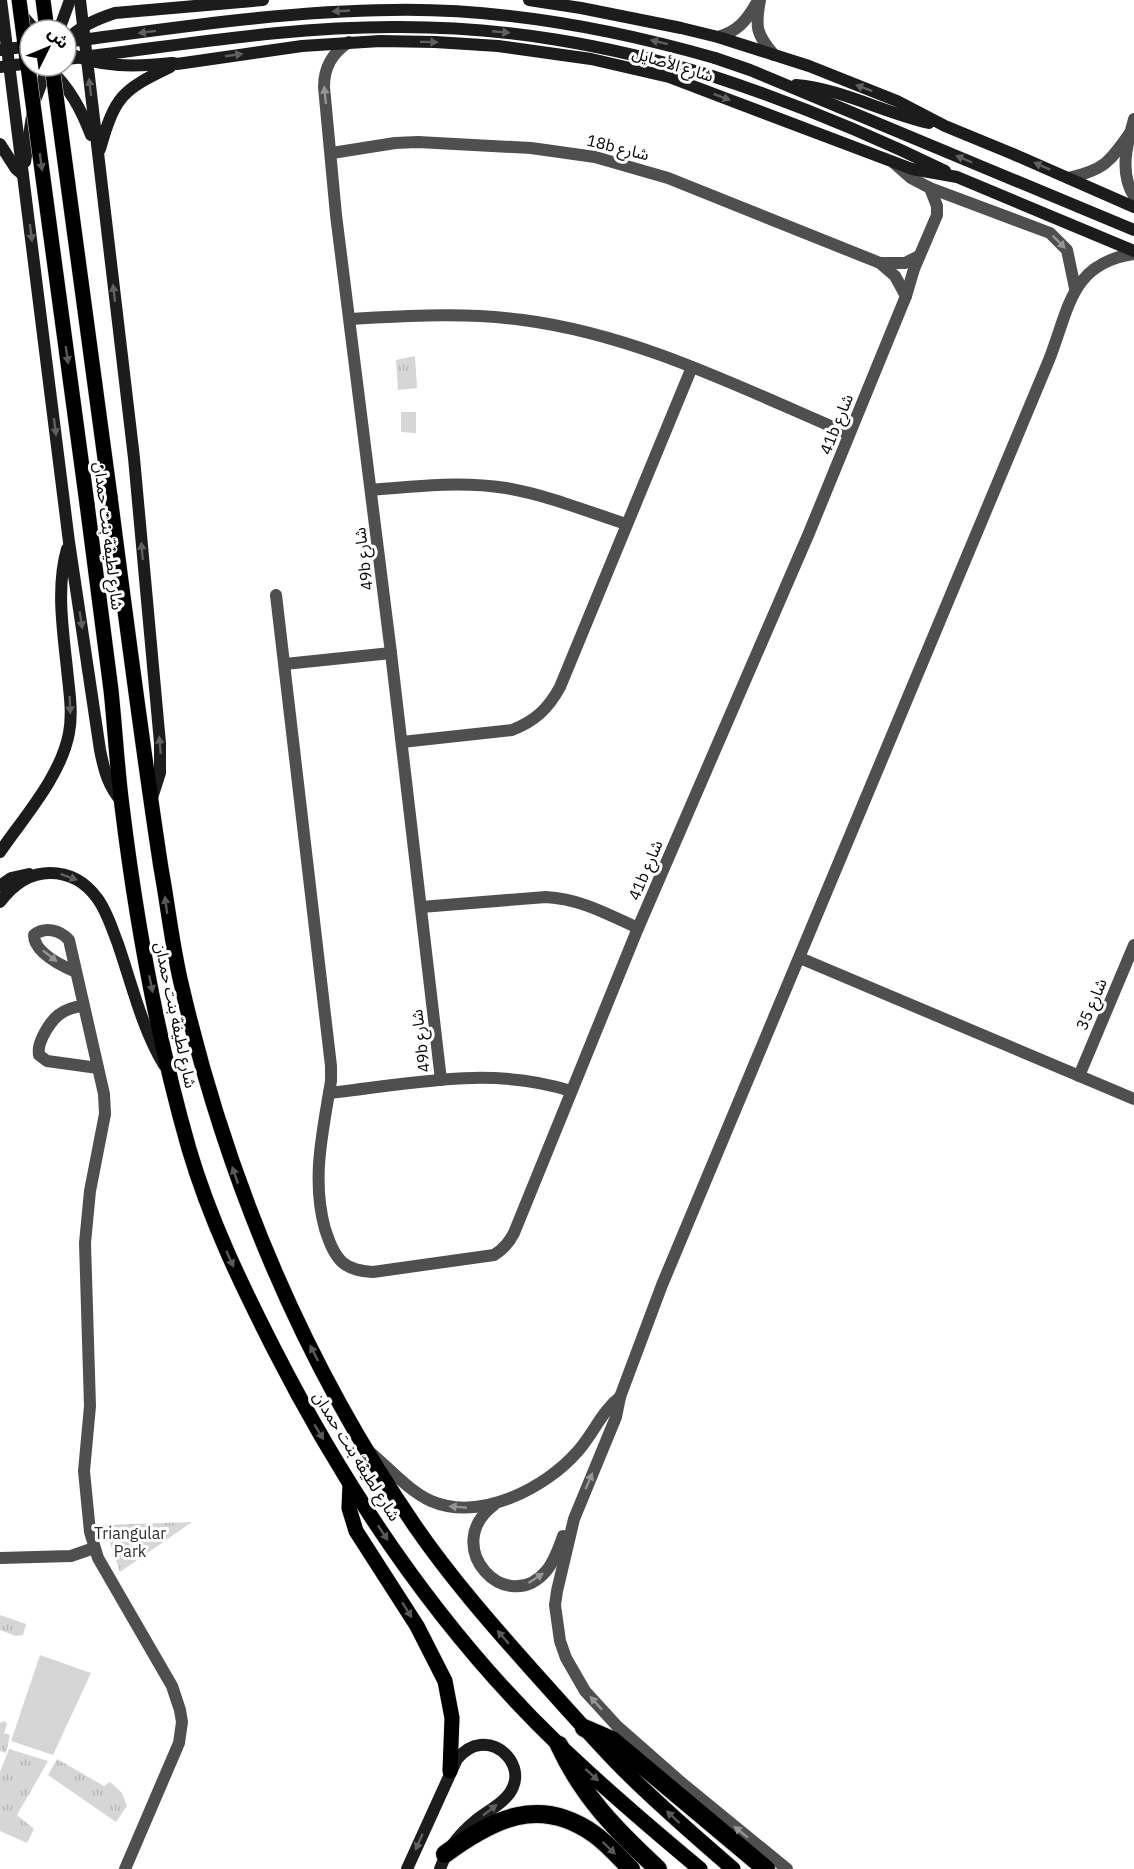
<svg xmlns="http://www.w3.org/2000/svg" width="1134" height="1869" viewBox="0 0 1134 1869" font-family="'IBM Plex Sans','Noto Sans Arabic',sans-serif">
  <defs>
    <pattern id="park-tufts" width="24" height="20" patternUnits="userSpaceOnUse" patternTransform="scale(1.5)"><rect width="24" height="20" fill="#d6d6d6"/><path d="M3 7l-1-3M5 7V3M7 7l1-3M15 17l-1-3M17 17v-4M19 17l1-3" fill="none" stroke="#b6b6b6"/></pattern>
  </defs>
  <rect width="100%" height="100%" fill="#fff"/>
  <g fill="url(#park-tufts)">
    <path d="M415,356l2,32 -19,2 -2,-30z"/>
    <path d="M192,1522l-72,50 -16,-47z"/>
    <path d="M0,1615l26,9 -3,11 -7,1 -16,-6z"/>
    <path d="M4,1721l3,3 -3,9 6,2 -4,18 -6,-2v-28z"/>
    <path d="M9,1749l39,12 -31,54 17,14 -7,14 -27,-12v-59z"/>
    <path d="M57,1759l47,27 6,-4 12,11 5,13 -11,16 -68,-47z"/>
  </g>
  <g fill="#d6d6d6">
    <path d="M401,412h15v21l-15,-1z"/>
    <path d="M40,1655l51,18 -38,82 -42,-14z"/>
  </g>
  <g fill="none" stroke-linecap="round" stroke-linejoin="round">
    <g stroke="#dbdbdb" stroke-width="16">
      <g id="primary">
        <path d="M43,0l4,30"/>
        <path d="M110,496c16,124 32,248 51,372 7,38 11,77 20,115 45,195 121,378 234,543 35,51 77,99 118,145 28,31 56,63 85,93 36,37 76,71 115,105"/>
        <path d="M87,504c8,62 16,124 24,186 4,38 6,77 11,116 14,115 35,231 67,343 21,71 52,135 85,200 74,145 168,284 286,397 45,43 92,83 140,123"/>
        <path d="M350,1484l-1,24 7,23 61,95 28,55 7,37 -2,53"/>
      </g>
    </g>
    <g stroke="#dbdbdb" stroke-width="20">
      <g id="highway">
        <path d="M584,1728l28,12 154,129"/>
        <path d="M559,1745c24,52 57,85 99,124"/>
        <path d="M445,1854c48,-35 94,-59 149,-20 14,10 25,23 37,35"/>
      </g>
    </g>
    <g stroke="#4f4f4f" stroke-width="12">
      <path d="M760,0c-5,27 -4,34 14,55"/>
      <path d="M718,37c20,-6 28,-16 38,-33"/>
      <path d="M349,42c-17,11 -25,25 -25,45l12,128 55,438 50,427"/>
      <path d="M1134,119c-7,25 -15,54 0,77"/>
      <path d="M332,153l63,-10 23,-1 113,6 64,9 73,21 212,85 15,13 11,20"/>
      <path d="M894,163l17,15 19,10 120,45 17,17 8,38"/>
      <path d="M1068,178c36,-8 42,-16 62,-45"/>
      <path d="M880,263h25l14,-7"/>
      <path d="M350,319c57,-3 115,-7 173,1 115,15 220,69 326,114"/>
      <path d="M371,490c45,-4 90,-9 135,-2 41,7 80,23 120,36"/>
      <path d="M276,595l55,471v15c-8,50 -20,98 -6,148 4,12 8,24 17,33 9,8 20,9 31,10l121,-17c10,-6 15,-12 20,-22l124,-305 171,-395 97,-237 8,-27 23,-54v-9l-7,-18"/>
      <path d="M285,664l106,-11"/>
      <path d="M402,742l110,-12c23,-9 36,-21 48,-43l132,-320"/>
      <path d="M421,907l125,-10c35,2 61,17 92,31"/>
      <path d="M800,958l334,141"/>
      <path d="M76,972c-14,-6 -42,-19 -42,-37 11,-9 26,-5 35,5l35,154 1,20 -15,77 -5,52 5,163 -6,65 6,61 8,26 74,128 8,24 2,12 -3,21 -54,126"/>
      <path d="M83,1006c-21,2 -31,12 -40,30 -3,7 -5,11 -4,19l8,6 51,7"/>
      <path d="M1079,1076l55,-131"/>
      <path d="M329,1093c82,-9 161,-28 242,-2"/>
      <path d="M371,1453c19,16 38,38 60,48 49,21 115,-13 147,-50 15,-17 24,-40 42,-54"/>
      <path d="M494,1505c-55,41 13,114 53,65 8,-10 12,-23 16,-34"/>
      <path d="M0,1558l71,-2 23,-8"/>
      <path d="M787,1869l-104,-85 -66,-58 -32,-35 -19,-33 -6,-17 -5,-36 2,-14 17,-72 42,-102 4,-20 42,-112 387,-925c20,-50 21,-97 85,-106"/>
    </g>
    <g stroke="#1c1c1c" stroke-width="12">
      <path d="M1,0l68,542 31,208c4,20 8,36 22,52"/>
      <path d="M80,0l54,458 26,285v30l-9,28"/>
      <path d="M529,0l52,8 100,20 37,9 91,29 88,35 48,25 68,28 121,53"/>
      <path d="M21,14l14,16"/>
      <path d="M59,30l11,-30"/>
      <path d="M66,41c14,-15 31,-22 49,-28l148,-13"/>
      <path d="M66,52c34,16 70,15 106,11l5,1 125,-18 78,-5 55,1 63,4 93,13 78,18 243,92 45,8 177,74"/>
      <path d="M715,58l35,12 384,160"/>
      <path d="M50,69c20,20 31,40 41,66"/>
      <path d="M709,75c80,26 160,59 236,96"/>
      <path d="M796,85c46,4 88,28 133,38"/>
      <path d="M0,144l16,25 7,6"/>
      <path d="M100,149c15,-53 22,-59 70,-82"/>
      <path d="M25,162l9,-59 14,-37"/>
      <path d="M0,852c24,-35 61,-76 69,-119 4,-21 0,-43 -2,-64 -4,-38 -11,-82 0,-120"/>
      <path d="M0,886l11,-8 18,-4"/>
      <path d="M0,902c12,-16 29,-29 50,-29 20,0 36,10 47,25 10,13 15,31 21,46 14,41 24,84 46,121"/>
      <path d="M407,1869l50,-110c6,-7 13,-13 23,-14 22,-3 42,21 33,42 -6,15 -26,24 -38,34 -16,13 -28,28 -35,48"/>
    </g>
    <use href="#primary" stroke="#000" stroke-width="15"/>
    <use href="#highway" stroke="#000" stroke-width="18"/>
    <g stroke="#dbdbdb" stroke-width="16" stroke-linecap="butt">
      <g id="primary-bridge">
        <path d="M19,0l68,504"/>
        <path d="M52,66l58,430"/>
      </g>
    </g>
    <g stroke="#1c1c1c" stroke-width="12">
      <path d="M66,42c108,-14 217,-31 326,-32 110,-2 218,18 323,48"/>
      <path d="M0,50l30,-4"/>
      <path d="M66,59c111,-13 223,-33 334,-32 109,0 206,18 309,48"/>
      <path d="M0,67l30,-4"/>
    </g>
    <use href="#primary-bridge" stroke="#000" stroke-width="15"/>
  </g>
  <defs><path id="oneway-solid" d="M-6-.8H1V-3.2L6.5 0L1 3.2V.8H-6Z" transform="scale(1.5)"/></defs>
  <g fill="#606060">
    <use href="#oneway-solid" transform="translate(341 11) rotate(177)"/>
    <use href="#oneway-solid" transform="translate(147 32) rotate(173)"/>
    <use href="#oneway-solid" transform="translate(501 32) rotate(5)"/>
    <use href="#oneway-solid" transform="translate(429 42) rotate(1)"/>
    <use href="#oneway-solid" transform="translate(659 42) rotate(-166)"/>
    <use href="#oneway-solid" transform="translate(234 55) rotate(-8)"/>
    <use href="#oneway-solid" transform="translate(90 87) rotate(-97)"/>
    <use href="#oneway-solid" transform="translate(864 88) rotate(-159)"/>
    <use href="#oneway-solid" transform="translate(722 97) rotate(21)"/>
    <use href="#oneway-solid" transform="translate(964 159) rotate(-157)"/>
    <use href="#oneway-solid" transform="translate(1042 166) rotate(-156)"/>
    <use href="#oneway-solid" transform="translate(31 233) rotate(83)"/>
    <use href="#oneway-solid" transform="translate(114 293) rotate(-97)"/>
    <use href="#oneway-solid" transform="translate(55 427) rotate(83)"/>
    <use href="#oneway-solid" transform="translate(142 551) rotate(-95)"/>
    <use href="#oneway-solid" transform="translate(81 620) rotate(81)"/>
    <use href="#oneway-solid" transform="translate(70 705) rotate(88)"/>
    <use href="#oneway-solid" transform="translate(160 745) rotate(-95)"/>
    <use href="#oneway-solid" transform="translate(69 877) rotate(20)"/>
    <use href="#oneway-solid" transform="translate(490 1810) rotate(-38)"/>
    <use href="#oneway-solid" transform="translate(419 1842) rotate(114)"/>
  </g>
  <g fill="#959595">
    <use href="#oneway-solid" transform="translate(325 95) rotate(-96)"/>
    <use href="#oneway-solid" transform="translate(1059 242) rotate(45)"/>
    <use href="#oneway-solid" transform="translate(50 956) rotate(38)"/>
    <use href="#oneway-solid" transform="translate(589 1481) rotate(-67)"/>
    <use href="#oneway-solid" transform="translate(458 1507) rotate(-175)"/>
    <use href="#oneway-solid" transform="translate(536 1578) rotate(-33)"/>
    <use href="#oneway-solid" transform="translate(596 1703) rotate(-132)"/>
    <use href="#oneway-solid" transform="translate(741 1832) rotate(-141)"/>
  </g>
  <g fill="#595959">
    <use href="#oneway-solid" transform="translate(41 162) rotate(82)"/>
    <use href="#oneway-solid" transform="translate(67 355) rotate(82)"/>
    <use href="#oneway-solid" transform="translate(166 905) rotate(-98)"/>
    <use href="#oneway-solid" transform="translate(151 984) rotate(78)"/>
    <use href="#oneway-solid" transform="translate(235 1175) rotate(-109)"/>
    <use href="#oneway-solid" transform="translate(230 1259) rotate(66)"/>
    <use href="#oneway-solid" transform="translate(314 1353) rotate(-117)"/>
    <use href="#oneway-solid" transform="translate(319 1432) rotate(59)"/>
    <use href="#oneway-solid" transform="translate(383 1533) rotate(56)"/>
    <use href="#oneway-solid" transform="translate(407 1610) rotate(58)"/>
    <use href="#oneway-solid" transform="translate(503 1637) rotate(-131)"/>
    <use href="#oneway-solid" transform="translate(592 1775) rotate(42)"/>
    <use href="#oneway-solid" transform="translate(673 1817) rotate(-137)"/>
    <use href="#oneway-solid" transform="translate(609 1848) rotate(44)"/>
  </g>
  <g text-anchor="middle" stroke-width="6" stroke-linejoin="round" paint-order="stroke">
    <g font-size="16" fill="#000" stroke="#fff">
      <text transform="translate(673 64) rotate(17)" y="6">شارع الأصايل</text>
      <text transform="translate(618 147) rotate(14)" y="6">18b شارع</text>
      <text transform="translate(836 424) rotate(-68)" y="6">41b شارع</text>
      <text transform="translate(109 536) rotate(83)" y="6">شارع لطيفة بنت حمدان</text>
      <text transform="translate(363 559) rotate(-97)" y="6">49b شارع</text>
      <text transform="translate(645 870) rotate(-67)" y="6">41b شارع</text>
      <text transform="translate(1091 1004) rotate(-67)" y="6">شارع 35</text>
      <text transform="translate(176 1015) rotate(78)" y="6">شارع لطيفة بنت حمدان</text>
      <text transform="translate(420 1041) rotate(-97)" y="6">49b شارع</text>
      <text transform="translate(357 1456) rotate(58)" y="6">شارع لطيفة بنت حمدان</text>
    </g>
    <g font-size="16" fill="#2d2d2d" stroke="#fff">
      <text x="130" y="1539">Triangular<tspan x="130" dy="18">Park</tspan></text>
    </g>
  </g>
  <g transform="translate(48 48) rotate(47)"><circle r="28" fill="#ffffff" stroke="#999999" stroke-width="1.5"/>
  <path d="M0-4.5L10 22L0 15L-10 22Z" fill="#000000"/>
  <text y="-9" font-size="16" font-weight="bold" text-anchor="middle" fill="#000000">ش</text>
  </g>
</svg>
